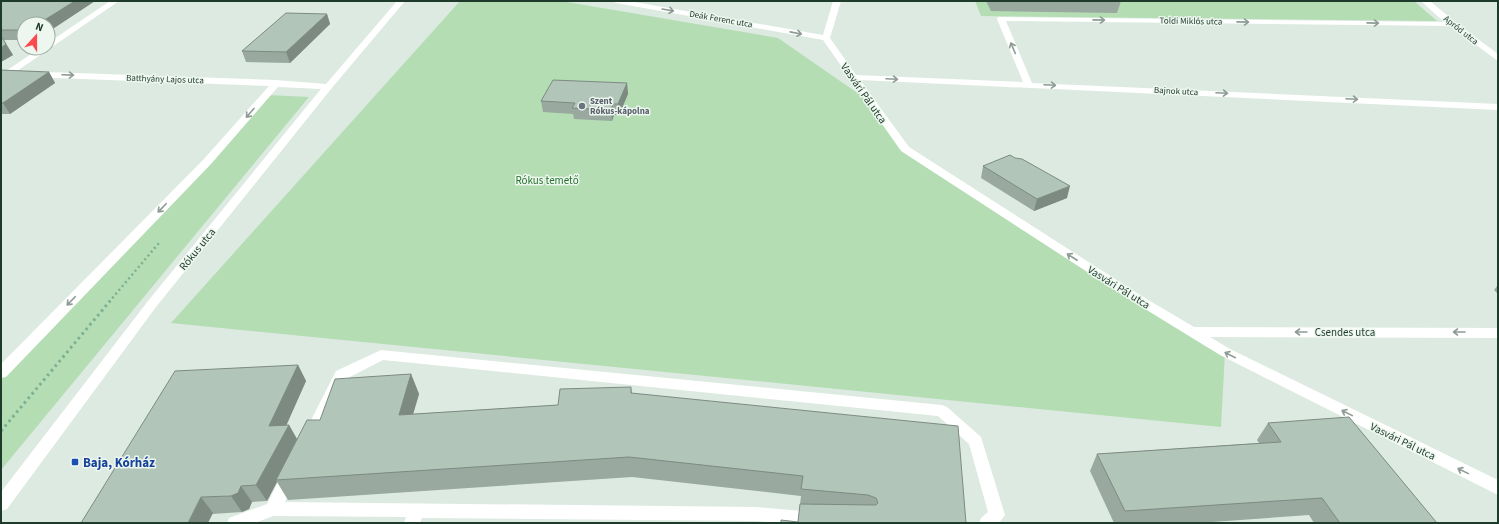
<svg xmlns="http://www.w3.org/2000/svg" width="1499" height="524" viewBox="0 0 1499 524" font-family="'Source Sans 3',sans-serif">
  <rect width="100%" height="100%" fill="#ddeae1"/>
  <g fill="#b4ddb4">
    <path d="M460,1h101l217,37 91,63 36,48 320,203 -4,75 -1050,-104z"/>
    <path d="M975,1h439l23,20 -456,-5z"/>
    <path d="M269,95l40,2 -308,373v-93z"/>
  </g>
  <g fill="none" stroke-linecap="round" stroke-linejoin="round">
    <path stroke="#7bb091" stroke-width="2.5" stroke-dasharray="2 3" stroke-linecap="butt" d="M109,302l50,-59"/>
    <path stroke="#7bb091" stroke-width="3" stroke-dasharray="2.5 3.5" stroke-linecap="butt" d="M1,431l109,-130"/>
    <g fill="#fff" fill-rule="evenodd">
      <path d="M110,1h9l-102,70 259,9 50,4 71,-83h8l-74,88 -175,218 -149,202 -6,2v-19l147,-191 173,-212 -43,-2 -67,77 -205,213 -5,1v-14l202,-204 66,-74 -268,-10v-6l5,1 34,-23h8v-5z"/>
      <path d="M612,1h17l194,34 10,-34h8l-11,37 26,37 167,7 -26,-63 1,-2 446,5 -23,-21h9l25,21 43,32v7l-48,-35 -444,-5 26,62 466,21v6l-638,-30 49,67 231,148 54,32 304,1v10l-288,-1 20,12 268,131v15l-278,-140 -88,-54 -231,-150 -78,-111 -207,-37z"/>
      <path d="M381,350l561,55 5,2 34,30 24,78 -6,8h-20l2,-5 7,-6 -19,-68 -31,-28 -555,-56 -37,19 -30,59 -5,2 -5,-2 -2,-4 32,-63z"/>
      <path d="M289,470l6,2 2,5 -12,25 471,5 58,5 6,2 2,5 -2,4h-43l-21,-2 -334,-3 -2,5h-16l2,-6 -133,-1 -18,7h-28l2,-5 38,-14 16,-32z"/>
    </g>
  </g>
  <g fill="#99a99f">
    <path d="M95,1l-47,31v-8h-24v16h-20l9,15 -12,7v-60z"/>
    <path d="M986,1h135l-4,12 -126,-2z"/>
    <path d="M327,14l3,10 -40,39 -44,-1 -4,-11z"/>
    <path d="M1,70l48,2 6,11 -45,31h-9z"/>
    <path d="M627,83l1,11 -9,21h-5l-2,6 -38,-2 -1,-5 -30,-2 -2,-11z"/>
    <path d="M983,166l84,32 -33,13 -53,-33z"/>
    <path d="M1498,285v9l-4,-4z"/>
    <path d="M298,365l8,16 -20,44h3l8,14 23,-19 91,-46 8,20 -6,20 145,-9 73,-18 1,6 334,130 -168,-1 3,-26 -169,-19 -344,23 -11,-18 -10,19 -15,1 -3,7 -7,3 -161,11z"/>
    <path d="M1268,423l169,100h-123l-5,-8 -111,8h-84l-24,-52 7,-17 162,-11 -2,-3z"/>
  </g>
  <g fill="#7d8a82">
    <path d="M75,1h20l-47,31v-8h-10z"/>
    <path d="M327,14l3,10 -40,39 -4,-11z"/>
    <path d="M6,44l7,11 -12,7v-14z"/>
    <path d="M49,72l6,11 -45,31 -7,-11z"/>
    <path d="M627,83l1,11 -9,21 -1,-11z"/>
    <path d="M613,104l1,11 -2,6 -1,-11z"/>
    <path d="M1070,186l-3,12 -33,13 3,-12z"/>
    <path d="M298,365l8,16 -27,61 -10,-16z"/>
    <path d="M411,374l8,20 -12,41 -8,-20z"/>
    <path d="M289,425l9,16 -22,39 1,2 -10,19 -11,-16z"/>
    <path d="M241,486l11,16 -3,7 -7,3 -11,-16z"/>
    <path d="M201,497l12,16 -5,10h-20z"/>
  </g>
  <g fill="#b2c5b9" stroke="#7d8a82">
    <path d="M3,1h72l-37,23h-14v6h-23v-28z"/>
    <path d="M286,13l41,1 -41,38 -44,-1z"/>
    <path d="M1,36l5,8 -5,4z"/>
    <path d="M1,70l48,2 -46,31h-2z"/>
    <path d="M553,80l74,3 -9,21h-5l-2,6 -39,-2 3,-5 -34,-2z"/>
    <path d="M1010,155l5,3 7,1 48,27 -33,13 -54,-33z"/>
    <path d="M298,365l-29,61 20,-1 -33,60 -15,1 -3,7 -7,3 -30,1 -13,26h-107l94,-152z"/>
    <path d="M411,374l-12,41 159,-10 2,-16 71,-2v6l327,33 8,97h-185v-3l17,2 2,-18 76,1 2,-2 -2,-5 -8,-3 -67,-6 2,-13 -174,-19 -353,23 31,-60h13l15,-41z"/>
    <path d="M1349,417l88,106h-97l-18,-25 -197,13 -28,-57 184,-12 -13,-19z"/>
  </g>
  <defs><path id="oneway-shaft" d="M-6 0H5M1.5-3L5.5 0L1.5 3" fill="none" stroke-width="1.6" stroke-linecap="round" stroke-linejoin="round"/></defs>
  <g stroke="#8e9c95">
    <use href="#oneway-shaft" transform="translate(668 10) rotate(10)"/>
    <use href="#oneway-shaft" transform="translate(1099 20) rotate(1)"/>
    <use href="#oneway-shaft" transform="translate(1243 22) rotate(1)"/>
    <use href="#oneway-shaft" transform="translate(1373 23) rotate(1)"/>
    <use href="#oneway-shaft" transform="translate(796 33) rotate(11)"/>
    <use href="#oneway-shaft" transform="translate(1013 48) rotate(-113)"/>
    <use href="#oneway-shaft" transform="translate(68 75) rotate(2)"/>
    <use href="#oneway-shaft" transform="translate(892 79) rotate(3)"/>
    <use href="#oneway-shaft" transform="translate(1050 85) rotate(3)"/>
    <use href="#oneway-shaft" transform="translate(1222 93) rotate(3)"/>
    <use href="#oneway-shaft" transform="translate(1352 99) rotate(3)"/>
    <use href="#oneway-shaft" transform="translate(250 113) rotate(131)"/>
    <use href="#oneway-shaft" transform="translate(162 208) rotate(134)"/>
    <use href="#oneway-shaft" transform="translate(1072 257) rotate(-147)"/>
    <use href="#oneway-shaft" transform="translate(71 301) rotate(134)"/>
    <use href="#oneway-shaft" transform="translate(1301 332) rotate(-180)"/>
    <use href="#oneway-shaft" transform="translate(1459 332) rotate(-180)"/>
    <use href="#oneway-shaft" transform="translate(1230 355) rotate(-153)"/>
    <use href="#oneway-shaft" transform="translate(1347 413) rotate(-154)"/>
    <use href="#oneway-shaft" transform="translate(1463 471) rotate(-154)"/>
  </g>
  <circle fill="#6b7280" stroke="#edf7ef" stroke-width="1.5" cx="582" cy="106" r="4"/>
  <rect fill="#1a4fb4" stroke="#edf7ef" stroke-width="1.5" x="71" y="458" width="8" height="8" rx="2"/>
  <g text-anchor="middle" stroke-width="3" stroke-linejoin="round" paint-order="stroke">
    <g font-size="9" fill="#1e3a2b" stroke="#edf7ef">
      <text transform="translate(721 19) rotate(10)" y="3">Deák Ferenc utca</text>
      <text transform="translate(1191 21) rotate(1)" y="3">Toldi Miklós utca</text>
      <text transform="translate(1461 30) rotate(38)" y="3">Apród utca</text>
      <text transform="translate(165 79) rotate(2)" y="3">Batthyány Lajos utca</text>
      <text transform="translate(1176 91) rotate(3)" y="3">Bajnok utca</text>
    </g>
    <g font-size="9" font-weight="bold" fill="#5b616d" stroke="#edf7ef" text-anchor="start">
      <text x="590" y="104">Szent<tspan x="590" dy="10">Rókus-kápolna</tspan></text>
    </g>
    <g font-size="11" fill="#1e3a2b" stroke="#edf7ef">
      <text transform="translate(864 93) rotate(55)" y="4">Vasvári Pál utca</text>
      <text transform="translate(197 249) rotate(-51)" y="4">Rókus utca</text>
      <text transform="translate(1119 287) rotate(32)" y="4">Vasvári Pál utca</text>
      <text x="1345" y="336">Csendes utca</text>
      <text transform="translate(1403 441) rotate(26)" y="4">Vasvári Pál utca</text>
    </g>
    <g font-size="11" fill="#26732f" stroke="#edf7ef">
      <text x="547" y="184">Rókus temető</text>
    </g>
    <g font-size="13" font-weight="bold" fill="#164399" stroke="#edf7ef" text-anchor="start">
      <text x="83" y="467">Baja, Kórház</text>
    </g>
  </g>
  <rect width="1499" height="524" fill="none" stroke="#1e3a2b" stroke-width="4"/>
  <g transform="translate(36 36) rotate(21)"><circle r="19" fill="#edf7ef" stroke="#9aaba1"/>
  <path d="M0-3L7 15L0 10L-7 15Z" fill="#fb4a4d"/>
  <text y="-6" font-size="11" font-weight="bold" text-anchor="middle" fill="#1e3a2b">N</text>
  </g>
</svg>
